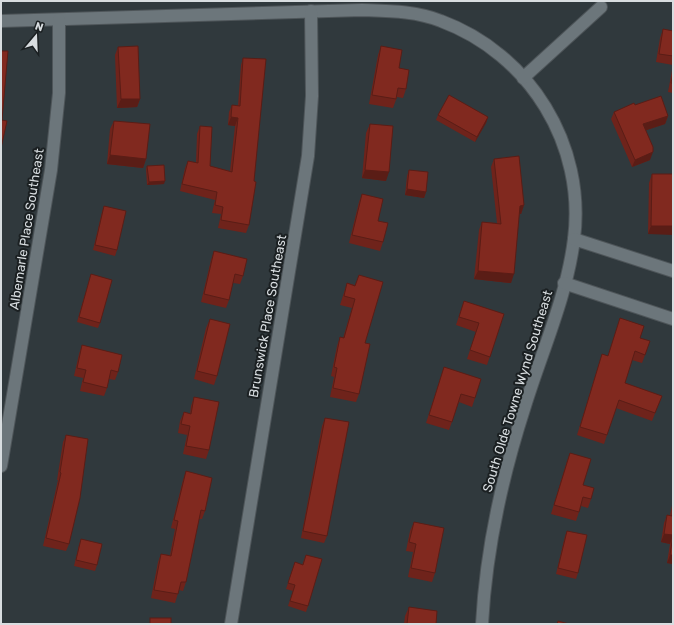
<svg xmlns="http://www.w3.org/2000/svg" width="674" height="625" viewBox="0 0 674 625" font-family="Rubik,sans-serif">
  <rect width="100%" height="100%" fill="#30393d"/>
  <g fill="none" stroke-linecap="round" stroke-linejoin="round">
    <g stroke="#4e5559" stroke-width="14">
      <g id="minor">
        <path d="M1,21l361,-11c27,1 54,1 79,11 89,33 145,124 133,218 -7,57 -32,112 -49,167 -23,71 -39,143 -43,218"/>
        <path d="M523,78l78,-71"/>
        <path d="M574,239l99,32"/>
        <path d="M564,283l109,36"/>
        <path d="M1,466l50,-296 8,-77v-73"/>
        <path d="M231,624l77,-468 4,-60 -1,-85"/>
      </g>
    </g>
    <use href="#minor" stroke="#6c767b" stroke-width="12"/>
  </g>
  <g fill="#6f231b">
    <path d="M663,29l10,2v62l-5,-1 5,-27 -17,-3 4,-24z"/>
    <path d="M381,46l18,22 7,21 -3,9 -6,-1 -4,11 -24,-4 9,-49z"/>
    <path d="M118,47l22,52 -3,8 -20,1 -2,-53z"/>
    <path d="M243,58l6,167 -3,8 -28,-5 3,-14 -9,-1 3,-13 -35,-9 5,-23 3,-7 8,2 1,-29 3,-8 10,40 20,5 5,-45 -7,-1 1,-13 3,-7 6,1 3,-41z"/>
    <path d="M635,105l33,11 -3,8 -19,6 4,30 -18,7 -21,-48 3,-7z"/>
    <path d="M438,115l50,2 -2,6 -11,19 -39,-22z"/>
    <path d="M114,121l32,38 -3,9 -36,-4 3,-35z"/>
    <path d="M370,124l16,57 -24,-3 4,-45z"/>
    <path d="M494,159l30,46 -3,9h-2l-8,69 -37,-4 5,-49 3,-8 15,1 -6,-56z"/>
    <path d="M147,166l17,18 -17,1 -1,-16z"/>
    <path d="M409,170l17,22 -2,6 -19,-3 2,-19z"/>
    <path d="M652,174h21l-25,60 1,-51z"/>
    <path d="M362,194l16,27 5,21 -3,9 -31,-8 10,-41z"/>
    <path d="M104,206l13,44 -2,6 -22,-6 9,-38z"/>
    <path d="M214,251l29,25 -3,8 -7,-1 -4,17 -3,8 -25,-6 10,-42z"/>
    <path d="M91,274l9,49 -2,5 -21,-6z"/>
    <path d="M359,275l6,68 -6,51 -3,8 -26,-5 4,-20 -3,-1 6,-30 3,-9 3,1 9,-30 -12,-3 7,-22 8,2z"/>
    <path d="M464,301l40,13 -17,51 -20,-6 9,-27 -20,-7z"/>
    <path d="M620,318l20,20 5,17 -3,8 -10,-3 -7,23 37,13 -10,25 -36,-13 -12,36 -27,-9 25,-81 6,2z"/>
    <path d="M210,319l7,57 -3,9 -20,-6 12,-51z"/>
    <path d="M82,345l36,27 -3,8 -6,-1 -2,9 -3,8 -24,-5 3,-13 -9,-2 5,-22z"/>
    <path d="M444,367l31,31 -3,9 -13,-5 -10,28 -23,-7z"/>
    <path d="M194,397l15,53 -3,9 -23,-5 4,-19 -9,-2 2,-12 4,-9 6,2 1,-8z"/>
    <path d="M325,418l2,118 -3,7 -23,-5 21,-112z"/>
    <path d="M66,435l3,109 -3,7 -23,-5 15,-66h-1l6,-38z"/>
    <path d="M570,453l13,32 8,14 -3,9 -7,-2 -5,15 -25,-7 16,-53z"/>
    <path d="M186,471l19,40 -3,8h-3l-13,63 -3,9 -4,-1 -4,13 -24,-5 7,-36 3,-8 9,1 5,-26 -4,-1 12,-48z"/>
    <path d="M673,501v63l-6,-1 3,-19 -9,-2 3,-19 3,-8h3z"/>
    <path d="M414,522l21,51 -3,9 -24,-5 5,-25 -7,-1 4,-20z"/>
    <path d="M567,531l11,42 -2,6 -20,-5 9,-38z"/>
    <path d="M81,539l16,26 -2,6 -21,-5 5,-21z"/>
    <path d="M306,555l2,51 -2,6 -18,-6 5,-15 -7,-2 9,-27 7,3z"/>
    <path d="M409,607l27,17h-32l1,-8z"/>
  </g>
  <g fill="#5a1d16">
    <path d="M121,99h19l-3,8 -20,1z"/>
    <path d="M668,116l-3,8 -24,8 2,-8z"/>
    <path d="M231,117l7,1 -3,8 -7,-1z"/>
    <path d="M488,117l-2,6 -11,19 2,-5z"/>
    <path d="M653,152l-3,8 -18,7 3,-7z"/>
    <path d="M110,155l36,4 -3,9 -36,-4z"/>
    <path d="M365,170l24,2 -3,9 -24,-3z"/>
    <path d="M165,181l-1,3 -17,1 2,-3z"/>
    <path d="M407,189l19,3 -2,6 -19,-3z"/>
    <path d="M524,205l-3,9h-4l3,-8z"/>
    <path d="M651,226h22v9l-25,-1z"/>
    <path d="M478,271l36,3 -3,9 -37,-4z"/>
    <path d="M664,534l9,1 -3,9 -9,-2z"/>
    <path d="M670,555h3v9l-6,-1z"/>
  </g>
  <g fill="#81291f" stroke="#5a1d16">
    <path d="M663,29l10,2v25l-14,-2z"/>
    <path d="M138,46l2,53h-19l-3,-52z"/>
    <path d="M381,46l21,4 -3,18 10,2 -3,19 -8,-1 -2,11 -24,-4z"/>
    <path d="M1,51h7l-6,69 5,1 -6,27z"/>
    <path d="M243,58l23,1 -12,122 2,1 -7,43 -28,-5 2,-13 -8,-2 2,-13 -35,-8 6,-23 10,2 2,-37 12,1 -2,39 22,6 6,-54 -7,-1 1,-12 8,1z"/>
    <path d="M673,73v10h-2z"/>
    <path d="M449,95l39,22 -11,20 -39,-22z"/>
    <path d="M661,96l7,20 -25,8 10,23v5l-18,8 -21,-48 20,-9 1,2z"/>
    <path d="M114,121l36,3 -4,35 -36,-4z"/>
    <path d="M370,124l23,2 -4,46 -24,-2z"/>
    <path d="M519,156l5,49 -4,1 -6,68 -36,-3 4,-49 19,2 -7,-65z"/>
    <path d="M164,165l1,16 -16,1 -2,-16z"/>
    <path d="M409,170l19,2 -2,20 -19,-3z"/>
    <path d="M652,174h21v52h-22z"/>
    <path d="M362,194l21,5 -5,22 10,2 -5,19 -31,-7z"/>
    <path d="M104,206l22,5 -9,39 -22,-5z"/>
    <path d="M214,251l33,8 -4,17 -8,-2 -6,26 -25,-6z"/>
    <path d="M91,274l21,6 -12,43 -21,-6z"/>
    <path d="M359,275l24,7 -18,61 5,1 -11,50 -26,-6 4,-20 -3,-1 6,-30 4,1 11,-39 -11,-3 3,-13 8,3z"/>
    <path d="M464,301l40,13 -14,43 -20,-7 9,-27 -20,-6z"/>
    <path d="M620,318l24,8 -4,12 10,3 -5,14 -10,-4 -10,32 37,13 -7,17 -36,-13 -12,35 -27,-8 22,-73 6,2z"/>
    <path d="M210,319l20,5 -13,52 -20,-5z"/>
    <path d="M82,345l40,10 -4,17 -7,-2 -4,18 -24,-6 3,-12 -9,-2z"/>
    <path d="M444,367l37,12 -6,19 -14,-4 -9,28 -23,-7z"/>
    <path d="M194,397l25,5 -10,48 -23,-4 4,-20 -9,-2 3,-12 7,2z"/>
    <path d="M325,418l24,4 -22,114 -24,-5z"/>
    <path d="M66,435l22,4 -8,59 -11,46 -23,-6 15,-65 -1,-1z"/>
    <path d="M570,453l21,6 -8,26 11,3 -3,11 -8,-2 -4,15 -25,-7z"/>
    <path d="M186,471l26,7 -7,33 -4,-1 -15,72h-5l-3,12 -24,-4 7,-36 10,2 7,-35 -4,-1z"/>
    <path d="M673,511v44h-3l3,-20 -9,-1 3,-19 5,1z"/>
    <path d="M414,522l30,6 -9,45 -24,-5 5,-24 -7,-2z"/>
    <path d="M567,531l20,4 -9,38 -20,-5z"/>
    <path d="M81,539l21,5 -5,21 -21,-5z"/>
    <path d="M306,555l16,4 -14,47 -18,-5 5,-16 -7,-2 7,-21 8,3z"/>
    <path d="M409,607l28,4 -1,13h-29z"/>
    <rect x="150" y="618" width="21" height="6"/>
    <path d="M558,621l11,3h-12z"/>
  </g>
  <g text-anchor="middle" stroke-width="4" stroke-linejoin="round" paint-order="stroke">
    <g font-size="13" fill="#d8dde0" stroke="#1b2022">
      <text transform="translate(26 229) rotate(-81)" y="5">Albemarle Place Southeast</text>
      <text transform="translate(267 316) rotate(-80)" y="5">Brunswick Place Southeast</text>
      <text transform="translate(517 391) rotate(-73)" y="5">South Olde Towne Wynd Southeast</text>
    </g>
  </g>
  <rect width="674" height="625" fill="none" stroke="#d8dde0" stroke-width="4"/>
  <g transform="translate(36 36) rotate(19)" stroke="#1b2022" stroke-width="3" paint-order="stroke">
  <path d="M0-3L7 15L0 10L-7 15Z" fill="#d8dde0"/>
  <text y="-6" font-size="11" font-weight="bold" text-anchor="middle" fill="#d8dde0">N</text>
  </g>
</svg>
